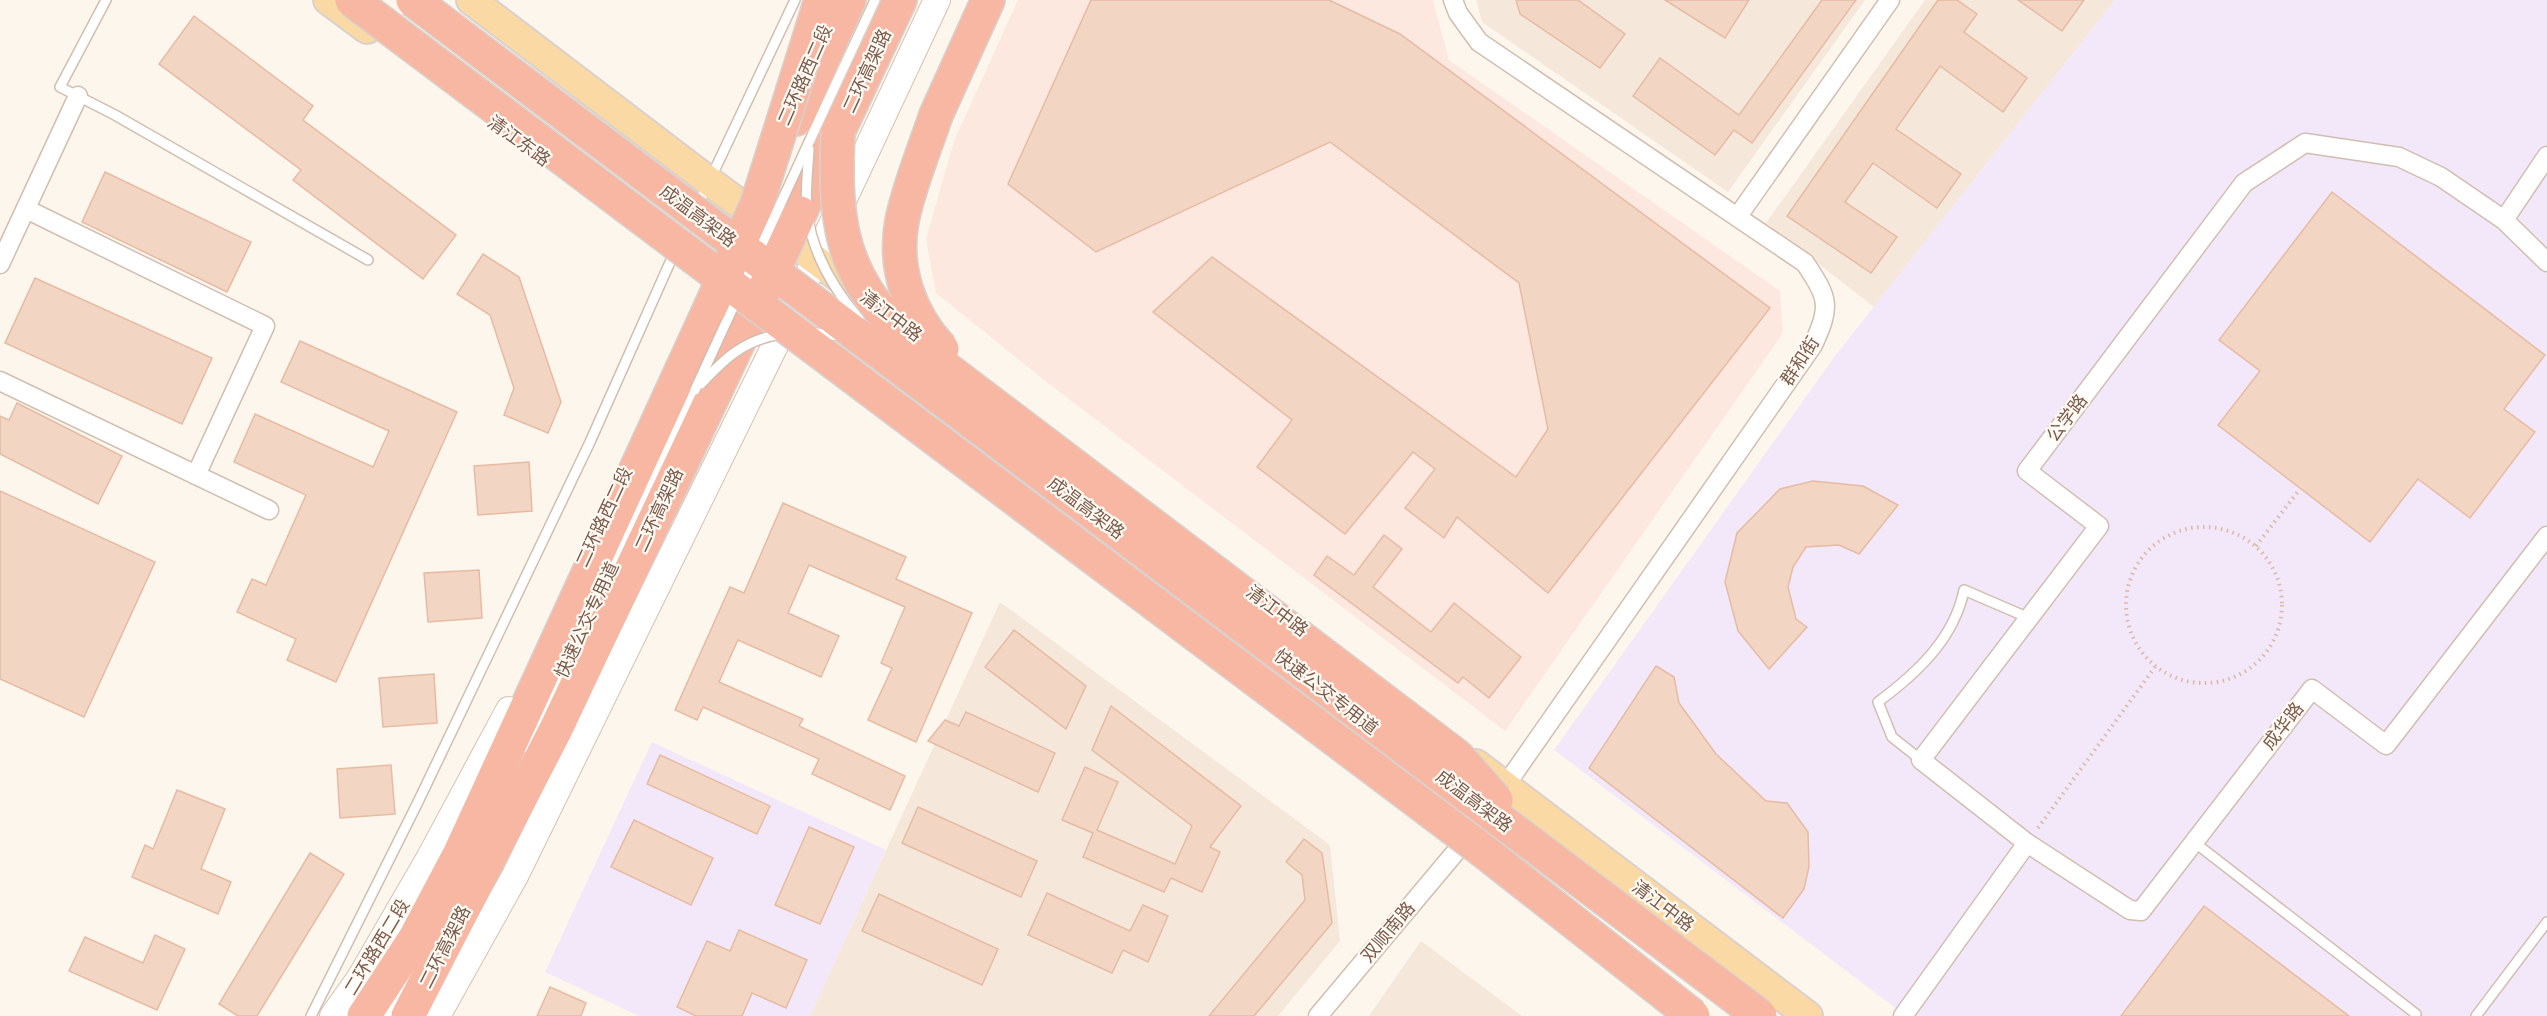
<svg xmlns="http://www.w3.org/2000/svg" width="2547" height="1016" viewBox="0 0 2547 1016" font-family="Montserrat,'Noto Sans SC',sans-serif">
  <rect width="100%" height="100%" fill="#fdf6ec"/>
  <g fill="#f5e8da">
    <path d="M1476,0h389l-137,192 -246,-170z"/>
    <path d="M1925,0h190l-241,307 -108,-84z"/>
    <path d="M1000,602l330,243 10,96 -62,75h-468z"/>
    <path d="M1421,941l101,75h-153z"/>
  </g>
  <path fill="#fde8e0" d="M1018,0h415l16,60 331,231 3,42 -278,398 -461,-351 -108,-87 -10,-54 28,-98z"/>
  <g fill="#f3e8fa">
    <path d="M2115,0h432v1016h-641l-352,-266 281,-394z"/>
    <path d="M652,742l234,108 -76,166h-171l-94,-44z"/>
  </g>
  <g fill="#f3d5c3" stroke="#e6bba3" stroke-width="1.5">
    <path d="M1091,0h238l71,34 370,274 -222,285 -91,-76 -13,21 -39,-30 30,-39 -22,-17 -68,82 -88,-67 35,-47 -139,-108 59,-55 304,220 32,-48 -29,-146 -189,-141 -234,110 -88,-68z"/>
    <path d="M1516,0h62l47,34 -25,34 -80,-54z"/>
    <path d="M1665,0h84l-24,38z"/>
    <path d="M1822,0h34l-104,143 -18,-13 -19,25 -82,-59 27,-38 79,57z"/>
    <path d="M1938,0h19l20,14 -13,18 63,46 -24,34 -63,-46 -44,63 65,45 -24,34 -64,-45 -28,39 52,35 -26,36 -84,-57z"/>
    <path d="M2018,0h66l-22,31z"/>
    <path d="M194,16l119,90 -10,14 153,115 -33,44 -130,-99 8,-10 -142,-106z"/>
    <path d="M105,172l146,70 -24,50 -145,-70z"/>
    <path d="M2332,192l213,163 -41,54 31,23 -65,86 -52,-39 -48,63 -152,-117 42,-54 -41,-31z"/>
    <path d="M483,254l36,23 42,125 -13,31 -44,-18 10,-27 -24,-73 -33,-21z"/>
    <path d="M35,278l177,80 -30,66 -177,-81z"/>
    <path d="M300,341l157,71 -121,270 -49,-22 9,-21 -59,-27 15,-33 14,6 40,-90 -72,-33 21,-48 118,53 16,-36 -108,-49z"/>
    <path d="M17,403l105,53 -24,48 -98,-50v-38l9,4z"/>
    <path d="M529,462l3,49 -54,4 -4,-49z"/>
    <path d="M1813,481l50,5 35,19 -39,49 -20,-9 -33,2 -13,20 -5,20 8,32 11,8 -38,42 -31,-38 -13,-49 12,-49 43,-44z"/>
    <path d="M0,491l155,71 -71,155 -84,-38z"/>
    <path d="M783,503l123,54 -10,22 76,34 -56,129 -48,-22 24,-52 -11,-5 24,-56 -96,-42 -21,48 51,23 -18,41 -83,-37 -19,42 84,37 -4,7 106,50 -15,34 -78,-36 7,-15 -116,-52 -6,13 -22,-10 55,-123 14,6z"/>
    <path d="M1384,535l18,14 -29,38 58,45 23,-29 67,54 -32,41 -26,-21 -5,6 -144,-108 13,-19 27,19z"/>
    <path d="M479,570l3,48 -54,4 -4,-49z"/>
    <path d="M1014,630l72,56 -20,43 -81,-62z"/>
    <path d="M1656,666l18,11 5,26 37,51 50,47 21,2 21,29 1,35 -5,22 -21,29 -194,-150z"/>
    <path d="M434,674l3,49 -54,4 -4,-49z"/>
    <path d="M1111,706l130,100 -31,41 10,5 -18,40 -31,-14 -7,14 -81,-35 10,-24 -31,-13 23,-53 33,15 -21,48 78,34 17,-38 -100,-76z"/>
    <path d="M966,712l89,41 -17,39 -110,-51 17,-21 14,6z"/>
    <path d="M660,755l110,51 -13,28 -110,-50z"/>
    <path d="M391,765l4,49 -55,4 -3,-49z"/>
    <path d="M177,790l48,19 -24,60 30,13 -13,32 -86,-37 13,-32 8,4z"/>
    <path d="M918,807l119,54 -16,36 -119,-54z"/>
    <path d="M634,820l79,38 -22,47 -80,-38z"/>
    <path d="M809,827l45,20 -34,77 -45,-19z"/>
    <path d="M1304,839l18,14 10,70 -78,93h-45l96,-116 -3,-25 -16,-13z"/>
    <path d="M310,853l34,21 -87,142h-19l-19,-12z"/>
    <path d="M1047,893l83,38 13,-26 25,11 -20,46 -25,-12 -11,23 -84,-38z"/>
    <path d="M879,894l119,55 -16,36 -120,-54z"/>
    <path d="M2204,906l145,110h-228z"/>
    <path d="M739,930l68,30 -21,48 -34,-15 -10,23h-46l-19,-9 30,-66 23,10z"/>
    <path d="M155,935l30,14 -28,61 -88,-39 16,-34 58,26z"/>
    <path d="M550,987l36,16 -5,13h-44z"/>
  </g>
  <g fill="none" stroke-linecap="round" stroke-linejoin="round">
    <g stroke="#d1beb0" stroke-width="12">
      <g id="lane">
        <path d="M106,0l-46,87 55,28 253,145"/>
        <path d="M809,142l66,-142"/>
        <path d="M682,239l113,-239"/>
        <path d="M526,748l169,-358"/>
        <path d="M1921,760l-29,-23 -14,-35c39,-29 76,-63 86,-112l65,28"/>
        <path d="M2194,842l222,172 -1,2"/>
        <path d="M311,1016l107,-214 172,-360 85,-191"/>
        <path d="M387,1016l28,-50"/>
        <path d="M2476,1016l71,-94"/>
      </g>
    </g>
    <g stroke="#d1beb0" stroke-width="21">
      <g id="street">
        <path d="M1453,0l5,13 21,29 326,221c24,36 26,43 8,82l-308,441"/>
        <path d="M26,209l239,117 -69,149"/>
        <path d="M1738,216l152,-216"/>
        <path d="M2504,220l43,-64"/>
        <path d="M2547,262l-43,-42 -63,-43 -42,-20 -94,-14 -61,40 -217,288 72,55 -178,234 106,83 103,67 11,1 171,-222 74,56 161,-209"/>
        <path d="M0,264l78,-168"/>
        <path d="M0,381l269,129"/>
        <path d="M1318,1016l141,-168"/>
        <path d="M1903,1016l124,-173"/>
      </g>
    </g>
    <g stroke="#d6c0b0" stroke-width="28">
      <g id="secondary">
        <path d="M333,1016l27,-38 69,-119 80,-149"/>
        <path d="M437,1016l78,-140 267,-545 155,-331"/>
      </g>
    </g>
    <g stroke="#dad1cd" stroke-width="32">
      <g id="primary">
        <path d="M328,0l39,29"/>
        <path d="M471,0l239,182 160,118"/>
        <path d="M1476,764l332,252"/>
      </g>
    </g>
    <g stroke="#dad1cd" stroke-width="36">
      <g id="highway">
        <path d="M814,23l7,-23"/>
        <path d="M936,115l52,-115"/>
        <path d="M796,119l53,-119"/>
        <path d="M800,213l100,-213"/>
        <path d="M364,1016l51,-78 45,-85 250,-545"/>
        <path d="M408,1016l148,-287 191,-405"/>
      </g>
    </g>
    <g stroke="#d9b8a5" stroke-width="4" stroke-dasharray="1.5 4.5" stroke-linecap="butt">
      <circle cx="2204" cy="605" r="78"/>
      <path d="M2256,546l44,-57"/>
      <path d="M2038,828l117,-161"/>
    </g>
    <use href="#lane" stroke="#fff" stroke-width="9"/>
    <use href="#street" stroke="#fff" stroke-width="18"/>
    <use href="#secondary" stroke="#fff" stroke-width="26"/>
    <use href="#primary" stroke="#fbd9a5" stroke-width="28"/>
    <use href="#highway" stroke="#f7b7a3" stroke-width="33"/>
    <g stroke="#d1beb0" stroke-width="12" stroke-linecap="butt">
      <g id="lane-bridge">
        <path d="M809,149c-1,20 -4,41 -2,61 4,42 26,78 52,109"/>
        <path d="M809,332l31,4"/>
        <path d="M701,384c24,-26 43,-44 80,-50"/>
        <path d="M695,390l114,-248"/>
      </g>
    </g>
    <g stroke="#dad1cd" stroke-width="36" stroke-linecap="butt">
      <g id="highway-bridge">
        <path d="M352,0l1134,853 207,163"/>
        <path d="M413,0l1347,1016"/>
        <path d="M936,115c-11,33 -28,74 -34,106 -9,47 8,95 40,128"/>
        <path d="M838,132c-3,73 -2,131 51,188 9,10 20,19 30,28l538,408 39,44"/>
        <path d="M764,290l36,-77"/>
        <path d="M710,308l47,-104 57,-181"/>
      </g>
    </g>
    <use href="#lane-bridge" stroke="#fff" stroke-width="9"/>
    <use href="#highway-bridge" stroke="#f7b7a3" stroke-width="33"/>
  </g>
  <g text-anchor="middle" stroke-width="4.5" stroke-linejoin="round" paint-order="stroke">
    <g font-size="18" fill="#7a5c4d" stroke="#fffaf3">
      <text transform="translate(867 71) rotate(-65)" y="6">二环高架路</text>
      <text transform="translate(805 75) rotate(-66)" y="6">二环路西二段</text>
      <text transform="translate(519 141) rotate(36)" y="6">清江东路</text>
      <text transform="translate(698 216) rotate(37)" y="6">成温高架路</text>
      <text transform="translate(891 316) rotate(37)" y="6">清江中路</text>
      <text transform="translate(1800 361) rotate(-57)" y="6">群和街</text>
      <text transform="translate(2067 418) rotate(-53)" y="6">公学路</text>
      <text transform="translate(1086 508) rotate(37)" y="6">成温高架路</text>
      <text transform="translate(659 510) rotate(-65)" y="6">二环高架路</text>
      <text transform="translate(604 517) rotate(-65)" y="6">二环路西二段</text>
      <text transform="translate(1277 611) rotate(37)" y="6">清江中路</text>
      <text transform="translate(587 620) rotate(-65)" y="6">快速公交专用道</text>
      <text transform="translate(1326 692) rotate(38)" y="6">快速公交专用道</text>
      <text transform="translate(2283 726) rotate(-52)" y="6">成华路</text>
      <text transform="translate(1474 801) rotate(37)" y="6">成温高架路</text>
      <text transform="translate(1663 906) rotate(37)" y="6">清江中路</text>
      <text transform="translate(1388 932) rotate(-50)" y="6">双顺南路</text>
      <text transform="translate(377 947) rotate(-59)" y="6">二环路西二段</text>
      <text transform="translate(445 947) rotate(-63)" y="6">二环高架路</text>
    </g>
  </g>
</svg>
